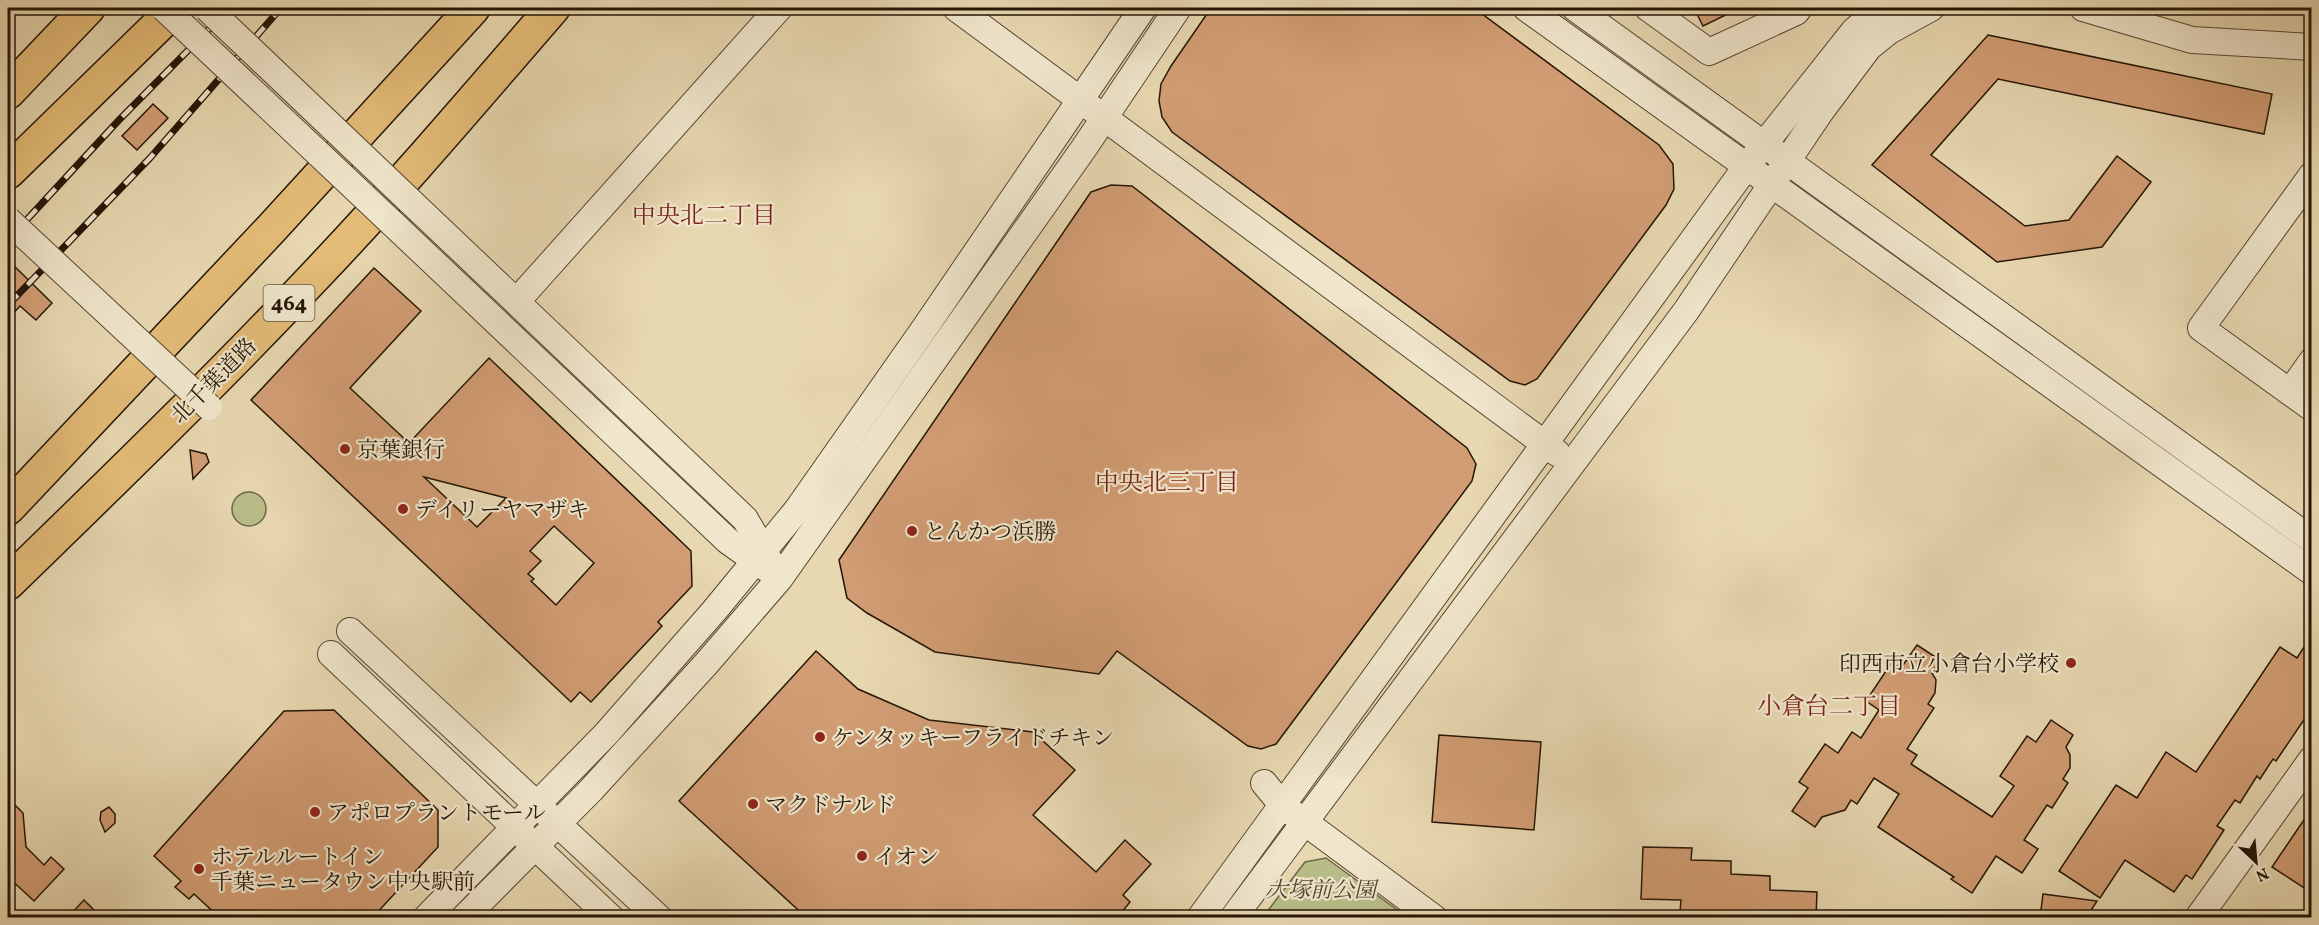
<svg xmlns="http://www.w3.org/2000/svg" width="2319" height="925" viewBox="0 0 2319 925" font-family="Vollkorn,'Noto Serif JP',serif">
  <rect width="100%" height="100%" fill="#e8d8b1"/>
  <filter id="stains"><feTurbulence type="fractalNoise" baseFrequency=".00333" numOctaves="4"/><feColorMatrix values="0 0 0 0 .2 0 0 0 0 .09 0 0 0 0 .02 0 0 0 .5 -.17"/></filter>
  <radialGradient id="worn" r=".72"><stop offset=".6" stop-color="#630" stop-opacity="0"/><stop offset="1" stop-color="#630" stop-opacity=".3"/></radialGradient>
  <g fill="#b9be89" stroke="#6e6a48" stroke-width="1.5">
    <circle cx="249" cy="509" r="17"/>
    <path d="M1326,858l81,59h-144l42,-55z"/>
  </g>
  <g fill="#d29d74" stroke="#241607" stroke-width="1.5" fill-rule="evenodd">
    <path d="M1211,8h263l185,137 14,19 1,25 -8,16 -129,174 -12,6 -15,-4 -338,-249 -10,-15 -3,-16 2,-17 10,-18z"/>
    <path d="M1694,8h46l-37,18z"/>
    <path d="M1988,35l284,59 -8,40 -266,-55 -67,76 94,71 44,-6 48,-64 34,26 -49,65 -105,15 -125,-97z"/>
    <path d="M153,104l15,14 -31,32 -15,-14z"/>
    <path d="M1111,185l21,1 335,262 9,16 -4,17 -196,263 -15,5 -13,-3 -131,-95 -18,23 -164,-22 -68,-39 -20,-15 -8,-38 252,-368z"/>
    <path d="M8,260l44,43 -16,17 -16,-14 -12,13z"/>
    <path d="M374,268l47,43 -71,77 59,55 80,-85 202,193 1,35 -34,36 4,4 -71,76 -11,-10 -9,10 -320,-302zM424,477l82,21 -29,29zM554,526l40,37 -38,42 -25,-24 3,-2 -6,-5 13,-13 -11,-10z"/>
    <path d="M190,450l16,4 3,8 -16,17z"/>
    <path d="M2312,635v73l-36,53 -3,-2 -13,20 -3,-3 -17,27 -5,-3 -18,26 7,4 -32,49 -6,-4 -12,17 -49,-32 -25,38 -41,-27 57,-86 21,13 29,-46 30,20 84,-125 17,11z"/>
    <path d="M1917,645l23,15 -8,13 4,7 -1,13 -7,11 6,4 -27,41 10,6 -6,9 81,53 22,-31 -14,-10 27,-40 9,6 15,-22 22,15 -7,12 4,8v13l-7,11 5,4 -16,25 -5,-3 -23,35 14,9 -16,24 -26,-17 -24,37 -21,-14 3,-2 -76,-50 21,-33 -25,-16 -17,26 -6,-4 -6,10 -23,7 -7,10 -23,-16 16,-23 -9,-6 26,-38 13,9 14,-21 9,6 18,-28 -13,-9 26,-39 9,6z"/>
    <path d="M816,651l42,38 71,31 104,12 42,38 -42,45 63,57 29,-32 26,24 -28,31 7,7 -13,16h-310l-128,-117z"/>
    <path d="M334,710l104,100v37l-66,71h-152l-26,-24 -5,5 -14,-12 6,-6 -27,-25 130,-145z"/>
    <path d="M1439,735l102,7 -7,88 -102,-8z"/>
    <path d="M8,798l15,15 3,34 18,18 7,-8 13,12 -30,32 -26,-24z"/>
    <path d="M109,807l6,7v9l-10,9 -5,-12 1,-8z"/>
    <path d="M2312,808v85l-40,-26z"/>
    <path d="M1643,847l49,1 -1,12 40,1v13l39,2v14l47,2 -1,26h-96v-4l-40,-2 1,-12 -40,-1z"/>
    <path d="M2043,894l54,7 -11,17h-46z"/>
    <path d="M84,900l18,18h-35z"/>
  </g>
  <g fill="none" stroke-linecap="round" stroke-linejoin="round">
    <g stroke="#554632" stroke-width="28">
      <g id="minor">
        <path d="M956,8l601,445"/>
        <path d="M1526,8l786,564"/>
        <path d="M1575,8l737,532"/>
        <path d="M1648,8l61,44 87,-40 3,-4"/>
        <path d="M2083,8l109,32 120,7"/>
        <path d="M2312,175l-111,153 111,80"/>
        <path d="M410,201l335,318 27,46"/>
        <path d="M392,223l336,318 42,30"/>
        <path d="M517,301l262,-293"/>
        <path d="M2290,392l22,-31"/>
        <path d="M350,631l309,287"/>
        <path d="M331,654l280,264"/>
        <path d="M1264,783l19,23 151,112"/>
        <path d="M426,918l180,-184 108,-123 83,-101 127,-181 219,-321"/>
        <path d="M464,918l127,-128 115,-126 74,-86 304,-430 94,-140"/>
        <path d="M1200,918l546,-751 108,-136 26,-23"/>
        <path d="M1233,918l453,-607 135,-200 48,-64 20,-16 42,-23"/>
        <path d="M2198,918l114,-159"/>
      </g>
    </g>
    <g stroke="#241607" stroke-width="36">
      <g id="highway">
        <path d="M8,92l80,-84"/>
        <path d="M8,172l168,-164"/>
        <path d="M8,508l263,-279 202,-221"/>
        <path d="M8,583c104,-101 208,-202 307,-307 83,-87 160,-178 238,-268"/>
      </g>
    </g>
    <use href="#minor" stroke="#f0e6cc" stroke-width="26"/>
    <use href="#highway" stroke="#e4bc78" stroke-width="33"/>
    <g stroke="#241607" stroke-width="7">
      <g id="rail">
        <path d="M8,240l111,-120 111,-112"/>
        <path d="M8,305l142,-147 131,-150"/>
      </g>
    </g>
    <use href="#rail" stroke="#f0e6cc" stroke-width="4.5" stroke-dasharray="14" stroke-linecap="butt"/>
    <g stroke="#554632" stroke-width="28" stroke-linecap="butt">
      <g id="minor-bridge">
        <path d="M164,8l228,215"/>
        <path d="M207,8l203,193"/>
        <path d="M8,220l201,187"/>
      </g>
    </g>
    <use href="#minor-bridge" stroke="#f0e6cc" stroke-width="26"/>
  </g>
  <g fill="#8f2418" stroke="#f0e6cc" stroke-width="2">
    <circle cx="345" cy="449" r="6"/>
    <circle cx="403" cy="509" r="6"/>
    <circle cx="912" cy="531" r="6"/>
    <circle cx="2071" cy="663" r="6"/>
    <circle cx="820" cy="737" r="6"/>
    <circle cx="753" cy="804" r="6"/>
    <circle cx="315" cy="812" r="6"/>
    <circle cx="862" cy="856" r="6"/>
    <circle cx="199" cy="869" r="6"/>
  </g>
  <g text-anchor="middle" stroke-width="4.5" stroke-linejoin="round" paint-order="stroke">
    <rect fill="#f0e6cc" stroke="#615442" stroke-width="1.5" x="263.5" y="285" width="51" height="36" rx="4.5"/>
    <g font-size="21" font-weight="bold" fill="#241607">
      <text x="289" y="310">464</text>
    </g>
    <g font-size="22" fill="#241607" stroke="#f0e6cc">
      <text transform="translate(213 380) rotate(-45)" y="8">北千葉道路</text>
    </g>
    <g font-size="22" fill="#241607" stroke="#f0e6cc" text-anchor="start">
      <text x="357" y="457">京葉銀行</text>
      <text x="415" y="517">デイリーヤマザキ</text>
      <text x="924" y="539">とんかつ浜勝</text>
      <text x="2059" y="671" text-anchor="end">印西市立小倉台小学校</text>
      <text x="832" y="745">ケンタッキーフライドチキン</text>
      <text x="765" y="812">マクドナルド</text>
      <text x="327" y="820">アポロプラントモール</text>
      <text x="211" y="864">ホテルルートイン<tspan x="211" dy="25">千葉ニュータウン中央駅前</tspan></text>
      <text x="874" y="864">イオン</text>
    </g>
    <g font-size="22" font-style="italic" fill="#51482e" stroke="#f0e6cc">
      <text x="1321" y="897">大塚前公園</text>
    </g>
    <g font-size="24" fill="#7a1f14" stroke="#f0e6cc">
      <text x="704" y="223">中央北二丁目</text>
      <text x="1167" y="490">中央北三丁目</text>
      <text x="1829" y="714">小倉台二丁目</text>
    </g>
  </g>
  <rect width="2319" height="925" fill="none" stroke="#e8d8b1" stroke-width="30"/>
  <rect x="9" y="9" width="2301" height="907" fill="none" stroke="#241607" stroke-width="3"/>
  <rect x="15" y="15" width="2289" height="895" fill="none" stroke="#241607" stroke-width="1.5"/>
  <g transform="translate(2256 862) rotate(154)" stroke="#f0e6cc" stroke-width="4.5" paint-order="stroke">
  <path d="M0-4.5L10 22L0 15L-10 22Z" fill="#241607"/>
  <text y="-9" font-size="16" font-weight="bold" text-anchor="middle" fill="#241607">N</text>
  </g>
  <rect width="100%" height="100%" filter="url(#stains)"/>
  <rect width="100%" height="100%" fill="url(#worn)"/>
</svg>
